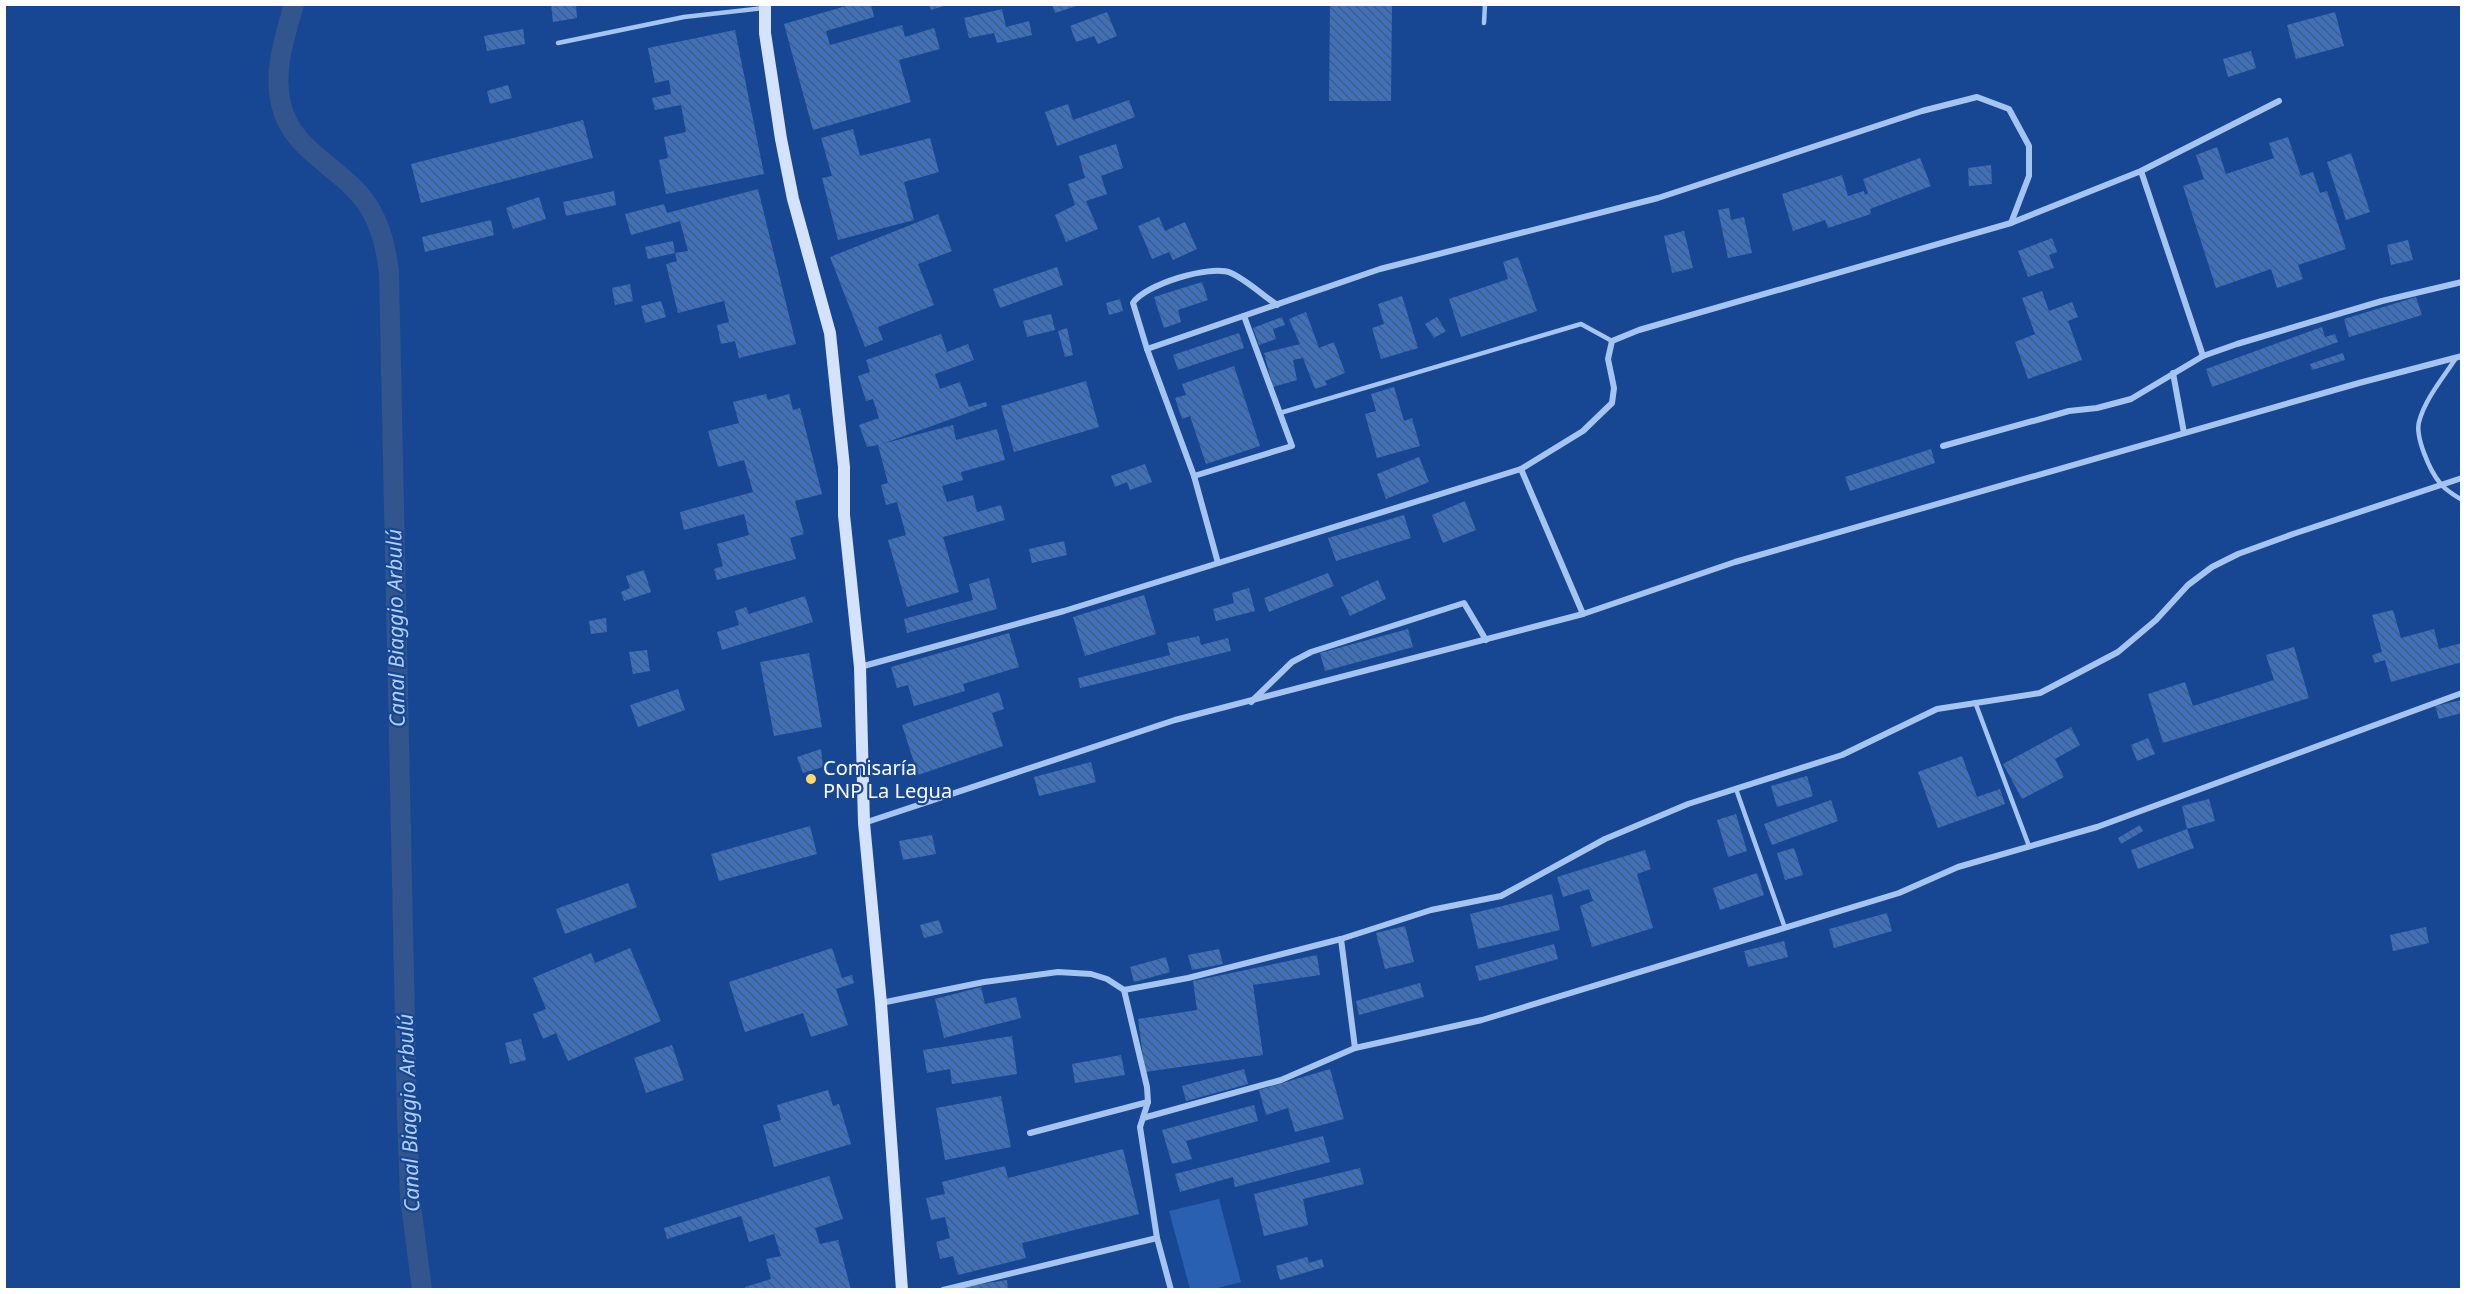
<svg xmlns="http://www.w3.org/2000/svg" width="2466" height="1294" viewBox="0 0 2466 1294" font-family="'Noto Sans',sans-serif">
  <defs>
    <pattern id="building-back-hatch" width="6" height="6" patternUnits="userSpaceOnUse" patternTransform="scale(1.5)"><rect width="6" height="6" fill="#3f70ba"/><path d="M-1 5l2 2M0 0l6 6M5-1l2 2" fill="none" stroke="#465c7e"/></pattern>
  </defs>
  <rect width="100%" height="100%" fill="#174792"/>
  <path fill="#2960b1" d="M1219,1199l22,83 -28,7h-23l-21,-78z"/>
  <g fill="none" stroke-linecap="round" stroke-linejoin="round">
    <path stroke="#32558d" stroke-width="20" d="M294,4c-9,33 -21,66 -13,100 10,47 61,63 86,100 14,21 19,44 22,69l18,841 3,83 12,93"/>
  </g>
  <g fill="url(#building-back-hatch)">
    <path d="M551,4h25l1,14 -24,4z"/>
    <path d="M853,4h18l3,13 -48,14 4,14 72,-20 3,12 29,-9 6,21 -41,11 12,42 -98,28 -29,-106z"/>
    <path d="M929,4h18v1l-16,5z"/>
    <path d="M1052,4h27v1l-24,8z"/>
    <path d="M1330,4h62l-1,97h-62z"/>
    <path d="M1002,9l4,18 23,-6 3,14 -35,8 -3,-10 -25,5 -5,-20z"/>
    <path d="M1107,12l10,24 -19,8 -4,-8 -18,6 -6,-16z"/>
    <path d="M2335,12l9,34 -48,13 -9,-34z"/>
    <path d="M523,29l2,15 -38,7 -3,-15z"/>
    <path d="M735,30l29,144 -98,20 -7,-34 9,-2 -4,-21 22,-5 -5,-27 -26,5 -3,-12 19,-4 -2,-14 -14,3 -7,-35z"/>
    <path d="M2251,51l5,17 -28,9 -5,-18z"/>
    <path d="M508,85l4,13 -22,6 -3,-13z"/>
    <path d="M1129,100l6,17 -78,29 -12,-34 23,-8 5,16z"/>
    <path d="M583,120l10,38 -172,45 -10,-39z"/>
    <path d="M853,129l7,27 70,-18 9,34 -35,10 10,38 -76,20 -16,-62 10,-2 -11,-38z"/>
    <path d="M2288,137l13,39 12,-4 7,21 7,-2 19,58 -48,16 5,14 -26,9 -6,-19 -55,19 -33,-102 21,-7 -8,-24 21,-8 9,27 48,-16 -5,-15z"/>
    <path d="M1116,144l7,24 -22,8 6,18 -21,7 12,28 -32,13 -11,-27 20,-10 -7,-21 17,-6 -6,-22z"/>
    <path d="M2351,153l19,59 -24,8 -19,-58z"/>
    <path d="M1920,158l11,28 -61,23 1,5 -43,14 -3,-8 -32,11 -11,-37 60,-19 6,21 16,-5 1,4 3,-2 -5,-14z"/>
    <path d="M1991,165l1,19 -23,2 -1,-18z"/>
    <path d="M758,189l38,155 -57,14 -4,-17 -14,3 -4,-19 12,-3 -5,-21 -46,12 -12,-49 11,-3 -2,-8 13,-2 -8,-30 -49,14 -6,-21 39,-10 3,9z"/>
    <path d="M614,191l2,14 -50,11 -3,-14z"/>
    <path d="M539,197l7,22 -33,10 -7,-21z"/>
    <path d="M1729,208l2,12 13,-3 8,36 -24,5 -10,-48z"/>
    <path d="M938,214l14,37 -34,13 16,41 -56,22 5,13 -18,7 -35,-90z"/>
    <path d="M1159,217l6,14 20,-9 12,27 -24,11 -4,-8 -17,7 -14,-33z"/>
    <path d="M491,220l3,15 -69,17 -3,-15z"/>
    <path d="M1684,231l9,37 -21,5 -8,-37z"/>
    <path d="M2052,238l5,14 -8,3 5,13 -26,9 -10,-26z"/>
    <path d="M2408,240l5,20 -22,5 -4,-20z"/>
    <path d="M673,241l2,12 -27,6 -3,-12z"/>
    <path d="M1518,257l19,54 -76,26 -12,-38 59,-20 -5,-17z"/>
    <path d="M1057,267l6,18 -63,23 -7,-19z"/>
    <path d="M1202,282l6,18 -30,10 3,12 -17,6 -10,-31z"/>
    <path d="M630,284l3,17 -18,4 -3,-17z"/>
    <path d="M2042,291l7,20 23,-9 6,15 -10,4 14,39 -54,19 -13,-37 20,-8 -13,-36z"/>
    <path d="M1402,296l16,52 -37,11 -9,-31 12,-4 -6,-20z"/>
    <path d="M2416,297l6,18 -73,22 -5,-18z"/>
    <path d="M1120,299l3,12 -14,4 -3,-12z"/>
    <path d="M661,301l5,16 -21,6 -4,-17z"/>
    <path d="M1306,312l13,36 15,-6 11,31 -20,8 2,4 -12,4 -12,-31 -10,2 4,20 -24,7 -9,-34 36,-9 -11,-25z"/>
    <path d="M1051,314l4,16 -28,7 -4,-16z"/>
    <path d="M1282,317l3,8 -12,4 3,10 -17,6 -6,-17z"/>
    <path d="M1437,317l9,14 -12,7 -9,-14z"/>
    <path d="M2322,327l3,10 10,-3 3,8 -126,45 -6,-18z"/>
    <path d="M1067,328l6,27 -8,2 -7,-26z"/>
    <path d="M1239,333l5,15 -66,22 -5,-15z"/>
    <path d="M941,334l6,18 21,-8 6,16 -39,14 5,15 20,-7 9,25 17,-5 1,4 -105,38 71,-19 3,15 41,-11 8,31 -44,12 2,8 -21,6 5,16 26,-7 4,17 24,-7 4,15 -62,17 16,55 -52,15 -19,-67 18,-5 -9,-33 -11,3 -5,-20 7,-2 -10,-38 -11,2 -8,-22 20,-7 -6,-19 -7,2 -8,-25 12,-4 -4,-12z"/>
    <path d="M2343,353l2,7 -33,10 -2,-6z"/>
    <path d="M1234,366l26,80 -54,18 -16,-48 -8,3 -7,-21 11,-3 -4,-11z"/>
    <path d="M1086,381l13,46 -85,25 -13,-46z"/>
    <path d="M1394,387l10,34 8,-3 8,28 -43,12 -12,-44 11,-3 -5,-17z"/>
    <path d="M766,394l2,6 21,-6 4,16 7,-2 22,86 -27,7 9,33 -14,4 6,21 -79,21 -3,-11 9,-3 -6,-22 32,-9 -5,-21 -60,16 -4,-18 73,-20 -9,-32 -26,7 -10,-36 31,-8 -6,-21z"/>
    <path d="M1931,449l4,14 -85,28 -5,-14z"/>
    <path d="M1419,457l10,25 -43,17 -9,-25z"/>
    <path d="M1145,464l7,18 -22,8 -3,-8 -12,5 -4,-11z"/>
    <path d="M1465,501l11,29 -33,13 -11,-28z"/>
    <path d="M1404,515l7,23 -75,23 -8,-23z"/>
    <path d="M1064,541l3,14 -35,8 -3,-14z"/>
    <path d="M644,570l7,22 -27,9 -3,-9 9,-4 -4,-12z"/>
    <path d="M1328,573l6,13 -65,26 -5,-14z"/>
    <path d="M989,578l8,31 -90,24 -3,-14 69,-19 -4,-16z"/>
    <path d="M1378,580l8,19 -36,17 -9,-19z"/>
    <path d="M1249,588l6,23 -39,10 -3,-12 21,-6 -2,-10z"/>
    <path d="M1144,595l12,39 -71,22 -12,-39z"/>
    <path d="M805,596l8,26 -91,28 -5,-18 22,-7 -4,-14 11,-4 3,7z"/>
    <path d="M2393,610l8,28 33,-9 5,20 23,-6v19l-71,20 -6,-22 -10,3 -3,-8 10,-3 -10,-37z"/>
    <path d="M606,618l1,14 -16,2 -2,-13z"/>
    <path d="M1408,629l5,18 -88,24 -5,-18z"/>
    <path d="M1009,633l10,34 -56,17 2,7 -51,15 -6,-21 -11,3 -6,-21z"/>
    <path d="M1199,636l2,9 27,-7 3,13 -151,37 -2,-10 92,-23 -3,-12z"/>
    <path d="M2294,647l15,51 -146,45 -15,-49 37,-12 8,24 81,-26 -8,-25z"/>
    <path d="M647,650l3,21 -17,3 -4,-22z"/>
    <path d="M809,653l13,74 -48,9 -14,-74z"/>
    <path d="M678,689l7,21 -47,17 -8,-22z"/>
    <path d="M999,692l5,17 -12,4 11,33 -85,29 -16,-50z"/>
    <path d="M2462,700v13l-23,6 -4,-13z"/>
    <path d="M2071,727l9,18 -25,14 9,18 -42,22 -19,-35z"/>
    <path d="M2148,738l7,16 -18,7 -6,-16z"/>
    <path d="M821,749l2,18 -20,6 -6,-16z"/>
    <path d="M1962,756l15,41 23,-8 5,15 -67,24 -20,-56z"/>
    <path d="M1091,762l5,20 -57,14 -5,-19z"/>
    <path d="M1807,776l6,20 -36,11 -6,-21z"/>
    <path d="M2209,799l6,22 -28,8 -5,-23z"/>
    <path d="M1831,800l7,21 -66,24 -8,-21z"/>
    <path d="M1736,814l11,37 -19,6 -11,-37z"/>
    <path d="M2140,825l3,6 -22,13 -3,-6z"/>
    <path d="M810,826l7,28 -98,27 -8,-27z"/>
    <path d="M2187,829l7,19 -56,21 -7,-19z"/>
    <path d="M932,835l4,19 -33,6 -4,-19z"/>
    <path d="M1794,848l9,27 -18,5 -8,-27z"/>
    <path d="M1645,850l6,19 -14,5 16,54 -61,19 -12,-41 13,-5 -4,-12 -26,8 -6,-20z"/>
    <path d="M1757,873l7,22 -44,15 -7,-22z"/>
    <path d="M628,883l9,24 -72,27 -9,-25z"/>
    <path d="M1552,894l8,36 -82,19 -8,-35z"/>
    <path d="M1887,913l5,18 -58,17 -5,-19z"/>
    <path d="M939,920l4,13 -19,5 -4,-13z"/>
    <path d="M1405,926l9,36 -29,7 -9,-36z"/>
    <path d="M2426,927l3,16 -36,8 -3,-16z"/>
    <path d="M1784,941l4,16 -40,10 -4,-16z"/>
    <path d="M1554,944l4,15 -79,22 -4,-15z"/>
    <path d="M630,948l31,73 -93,40 -12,-28 -13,6 -10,-25 13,-5 -13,-31 58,-25 4,10z"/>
    <path d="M832,948l10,30 10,-3 2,8 -18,6 12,36 -37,12 -8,-24 -58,19 -16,-50z"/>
    <path d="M1219,949l4,15 -31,6 -4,-15z"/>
    <path d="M1317,955l3,20 -67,10 10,70 -118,17 -7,-53 59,-9 -4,-29z"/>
    <path d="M1166,957l4,15 -36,10 -4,-15z"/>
    <path d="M1420,983l4,14 -65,18 -3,-14z"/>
    <path d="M981,987l4,17 31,-7 5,21 -77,20 -9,-39z"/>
    <path d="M1012,1036l5,38 -65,10 -2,-15 -23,4 -4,-23z"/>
    <path d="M521,1039l5,21 -16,4 -5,-21z"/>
    <path d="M672,1045l12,35 -38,13 -12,-35z"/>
    <path d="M1121,1055l4,20 -50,8 -3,-19z"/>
    <path d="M1244,1069l4,15 -62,17 -4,-15z"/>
    <path d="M1330,1069l14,50 -49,13 -7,-24 -22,7 -7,-25z"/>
    <path d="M828,1090l5,16 6,-2 12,40 -77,23 -11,-42 18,-5 -4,-15z"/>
    <path d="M1001,1096l10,51 -66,13 -9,-52z"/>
    <path d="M1254,1105l4,16 -72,20 6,18 -20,5 -10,-34z"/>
    <path d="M1323,1136l7,26 -95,25 -2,-10 -53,15 -5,-18z"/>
    <path d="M1123,1149l16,65 -117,29 4,15 -68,17 -5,-19 -13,3 -4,-17 14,-4 -5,-21 -14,3 -5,-22 19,-4 -3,-12 63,-16 3,12z"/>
    <path d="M1360,1168l4,16 -61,15 5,26 -44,11 -10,-42z"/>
    <path d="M829,1176l14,43 -28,9 5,16 18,-4 13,50h-106v-3l26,-8 -5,-20 15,-3 -7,-22 -25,8 -8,-26 -74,23 -3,-11z"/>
    <path d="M1307,1257l2,6 13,-4 2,8 -44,13 -4,-14z"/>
    <path d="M1007,1280l1,10h-47v-3z"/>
  </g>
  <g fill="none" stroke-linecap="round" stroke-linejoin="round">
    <g stroke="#a5c4f0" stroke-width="4.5">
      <path d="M1484,23l1,-19"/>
      <path d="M558,43l126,-26 81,-9"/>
      <path d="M2456,358c-13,20 -31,41 -37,64 -4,15 11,49 21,61 5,7 14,12 22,17"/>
      <path d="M1280,413l301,-89 31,17"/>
      <path d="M1975,702l54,144"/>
      <path d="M1736,789l49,139"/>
    </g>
    <g stroke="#a5c4f0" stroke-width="6">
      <path d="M2141,171l62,185"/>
      <path d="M1147,349l233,-80 278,-71 264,-87 55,-14 32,12 20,37v30l-18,47"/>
      <path d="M2173,373l11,60"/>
      <path d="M1943,446l126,-35 28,-3 34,-9 72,-43 34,-12 145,-43 80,-19"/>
      <path d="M1521,469l62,145"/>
      <path d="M1194,476l98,-30 -48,-130"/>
      <path d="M1218,563l-24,-87 -47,-127 -14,-46c11,-18 77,-39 98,-30 14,6 33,23 46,32"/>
      <path d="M860,667l204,-56 457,-142 62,-38 29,-28 2,-15 -6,-29 4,-18 27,-11 372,-107 130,-52 138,-70"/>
      <path d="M1251,702l41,-40 19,-10 153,-49 22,37"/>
      <path d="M864,823l311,-103 408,-106 152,-52 624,-179 103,-27"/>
      <path d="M1341,939l14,109"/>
      <path d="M1124,990l23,97 1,15 -8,25 17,111 14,52"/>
      <path d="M881,1003l103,-21 74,-10 33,2 16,5 17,11 64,-12 153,-39 90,-29 70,-14 104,-57 83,-35 154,-49 95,-46 103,-16 78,-41 38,-32 32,-35 24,-18 26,-13 55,-20 169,-56"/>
      <path d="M1143,1118l138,-38 74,-32 127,-28 417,-127 59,-26 139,-40 365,-134"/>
      <path d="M1030,1133l118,-31"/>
      <path d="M943,1290l214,-52"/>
    </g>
    <path stroke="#d4e3fb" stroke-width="12" d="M765,4v29l16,106 12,60 37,134 14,134v48l16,152 4,156 17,180 21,287"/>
  </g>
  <circle fill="#ffda65" stroke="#174792" stroke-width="2" cx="811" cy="779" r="6"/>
  <g text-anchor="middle" stroke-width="4.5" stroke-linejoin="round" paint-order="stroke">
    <g font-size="20" fill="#fff" stroke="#174792" text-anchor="start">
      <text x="823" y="775">Comisaría<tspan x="823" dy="23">PNP La Legua</tspan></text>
    </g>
    <g font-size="21" font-style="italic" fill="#b2cef7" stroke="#174792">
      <text transform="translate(396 628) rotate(-91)" y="7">Canal Biaggio Arbulú</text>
      <text transform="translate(409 1113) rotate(-92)" y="7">Canal Biaggio Arbulú</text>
    </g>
  </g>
  <rect width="2466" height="1294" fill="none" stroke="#ffffff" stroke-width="12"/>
</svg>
